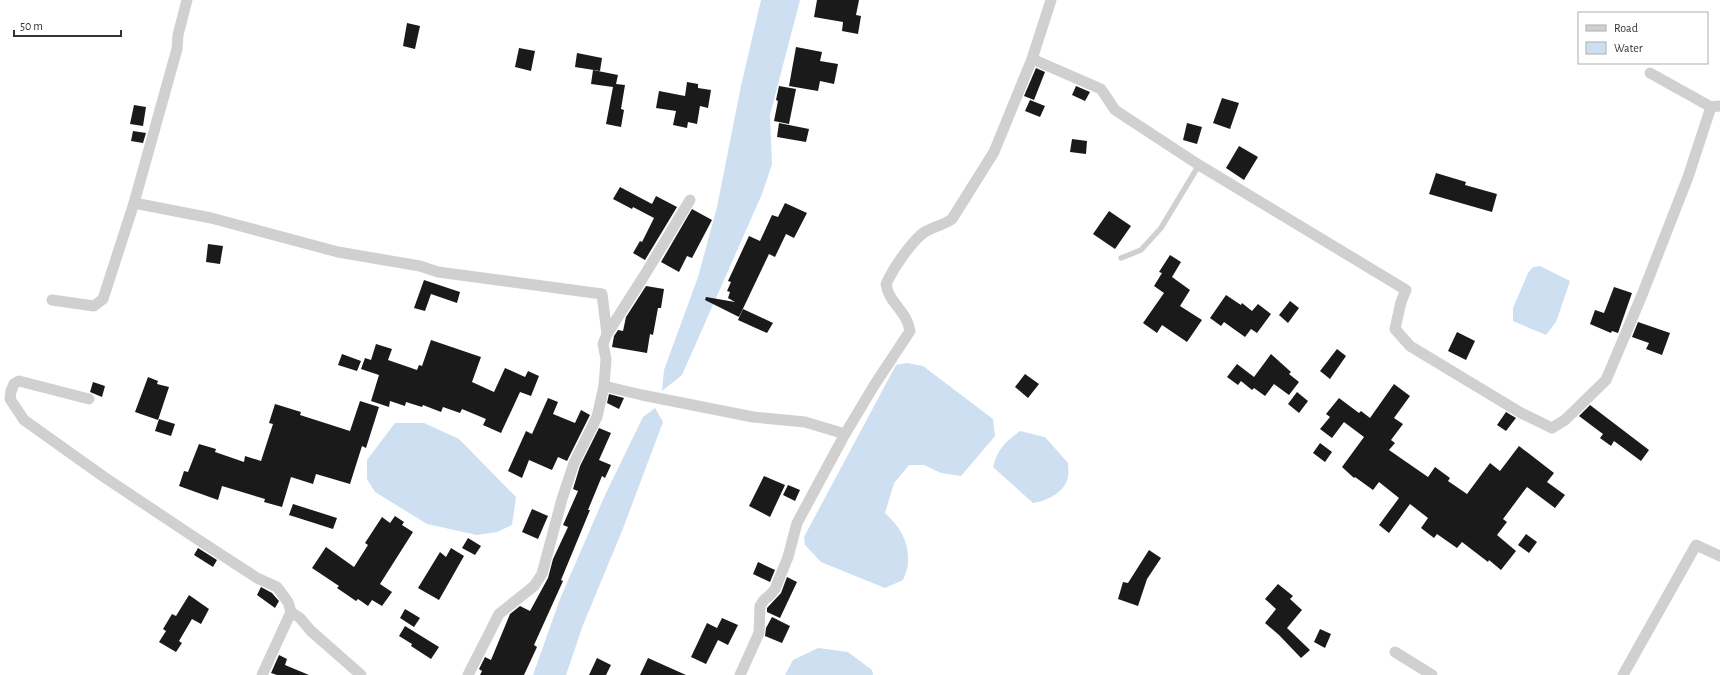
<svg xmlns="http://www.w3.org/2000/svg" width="1720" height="675" viewBox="0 0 1720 675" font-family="'Alegreya Sans',sans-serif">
  <rect width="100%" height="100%" fill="#fff"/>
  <g fill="#cddff0">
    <path d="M761,0h39l-30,115 2,49 -10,30 -80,181 -20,16 2,-21 34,-93 19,-70 24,-121z"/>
    <path d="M1540,266l30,15 -14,41 -10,13 -33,-14v-13l15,-35 5,-6z"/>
    <path d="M907,363l16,3 70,53 2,17 -34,40 -20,-3 -17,-8h-15l-15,18 -9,30c15,14 24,28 23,49 0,6 -3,13 -5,18l-18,8 -64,-26 -16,-17 -1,-8 92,-172z"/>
    <path d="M655,408l8,14 -41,109 -39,94 -17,50h-33l27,-76 46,-106 37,-76z"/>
    <path d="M395,423h29l35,16 57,58 -4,28 -15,7 -20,3 -50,-11 -52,-32 -8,-13v-19z"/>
    <path d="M1020,431l25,6 23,26c0,4 1,9 0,13 -2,16 -21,25 -35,27l-40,-36c5,-18 12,-25 27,-36z"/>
    <path d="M818,648l30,4 24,18 1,5h-88l8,-15z"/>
  </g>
  <g fill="#1a1a1a">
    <path d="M817,0h42l-3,15 5,1 -3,18 -16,-3 1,-9 -29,-5z"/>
    <path d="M407,23l13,3 -5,23 -12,-3z"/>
    <path d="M796,47l26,5 -2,9 18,3 -4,20 -14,-3 -2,10 -29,-5z"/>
    <path d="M519,48l16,3 -4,20 -16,-4z"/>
    <path d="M577,53l25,5 -2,13 -25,-4z"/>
    <path d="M1036,68l9,4 -11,28 -10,-4z"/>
    <path d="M593,70l25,5 -2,9 9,1 -4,24 3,1 -3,17 -15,-3 7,-37 -22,-3z"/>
    <path d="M687,82l11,2v4l13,2 -3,18 -8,-2 -3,18 -9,-2 -1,6 -14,-3 3,-14 -20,-3 3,-17 26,5z"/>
    <path d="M779,86l17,3 -7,35 -15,-3 4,-20 -2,-1z"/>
    <path d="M1076,86l14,6 -5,9 -13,-6z"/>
    <path d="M1222,98l17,5 -9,26 -17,-6z"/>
    <path d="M1030,100l15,6 -5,11 -15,-6z"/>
    <path d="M134,105l12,2 -3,19 -13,-2z"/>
    <path d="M779,123l30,6 -3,13 -29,-5z"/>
    <path d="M1187,123l15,4 -5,17 -14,-4z"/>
    <path d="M133,131l13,2 -3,10 -12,-2z"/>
    <path d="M1072,139l15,2 -1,13 -16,-2z"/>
    <path d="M1239,146l19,11 -14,23 -18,-12z"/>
    <path d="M1436,173l30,9 -1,3 32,9 -5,18 -63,-18z"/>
    <path d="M620,187l32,17 4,-8 21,11 -32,53 -12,-7 7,-12 2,1 12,-24 -21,-11 -1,2 -19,-10z"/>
    <path d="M785,203l22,10 -13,25 -8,-4 -11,23 -6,-3 -30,63 -34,-17 1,-3 29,5 -7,-4 2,-6 -3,-1 4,-9 -3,-1 21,-45 11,5 12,-26 6,2z"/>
    <path d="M692,209l20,11 -20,38 -5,-2 -8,16 -18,-10z"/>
    <path d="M1109,211l22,15 -16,23 -22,-15z"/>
    <path d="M208,244l15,2 -3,18 -14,-2z"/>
    <path d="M1170,255l11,7 -9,15 18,13 -10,16 22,14 -15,22 -25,-17 -5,8 -14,-10 21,-30 -10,-7 8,-13 -3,-1z"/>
    <path d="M424,280l36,12 -3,11 -26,-9 -6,17 -11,-3z"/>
    <path d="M646,286l18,3 -3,19h-3l-5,27 -3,-1 -3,19 -35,-6 2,-11 4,-6 5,1 3,-14z"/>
    <path d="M1614,287l18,6 -14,40 -6,-2 -1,2 -21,-9 5,-14 9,3z"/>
    <path d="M1226,295l15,10 1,-2 10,8 6,-7 13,10 -14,19 -6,-4 -6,8 -21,-15 -3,4 -11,-8z"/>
    <path d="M1290,301l9,7 -11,15 -9,-8z"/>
    <path d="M743,309l30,14 -6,10 -29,-13z"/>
    <path d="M1638,322l32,11 -8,22 -16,-6 3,-6 -17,-6z"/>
    <path d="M1457,332l18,9 -9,19 -18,-9z"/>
    <path d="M431,340l50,17 -9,25 22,10 11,-24 20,9 3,-6 11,5 -8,20 -11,-4 -19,41 -18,-8 3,-6 -24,-10 -2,4 -17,-6 -2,5 -18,-7 -1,2 -16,-5 -1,4 -15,-5 -1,6 -18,-6 8,-26 -18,-6 4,-11 6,2 5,-16 16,5 -4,11 29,10 2,-5 3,1z"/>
    <path d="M1337,349l9,7 -16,23 -10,-8z"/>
    <path d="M342,354l19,7 -4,10 -19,-6z"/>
    <path d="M1271,354l20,18 -2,2 10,8 -10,13 -15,-11 -9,12 -11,-8 -2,2 -11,-9 -3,4 -11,-8 10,-13 17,13z"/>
    <path d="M1025,374l14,10 -11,14 -13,-11z"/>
    <path d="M148,377l10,4 -1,3 12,3 -11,33 -23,-8z"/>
    <path d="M93,382l12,4 -3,11 -12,-5z"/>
    <path d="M1394,384l16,12 -16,22 9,6 -12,16 4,3 -6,7 39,27 7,-10 15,11 -2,3 19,13 23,-31 10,8 19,-25 35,27 -7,9 18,13 -10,13 -28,-21 -24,32 4,3 -10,13 19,16 -15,19 -12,-10 -1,2 -26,-20 -5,6 -20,-14 -3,4 -13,-10 7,-10 -18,-14 -21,29 -10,-8 20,-27 -20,-16 -6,8 -18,-13 -1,1 -12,-11 22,-30 -20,-15 -12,16 -12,-9 10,-12 -4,-3 13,-16 20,15 2,-2 9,7z"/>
    <path d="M1297,392l11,9 -9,12 -11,-9z"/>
    <path d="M609,394l15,4 -5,11 -12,-6z"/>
    <path d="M548,398l10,4 -5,12 22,9 6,-13 9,5 -23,46 -9,-4 -6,13 -23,-10 -7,18 -14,-7 18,-40 6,3z"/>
    <path d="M360,401l19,6 -13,41 -4,-2 -12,38 -34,-10 -3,10 -22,-7 -9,30 -18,-5 1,-3 -43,-13 -4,14 -39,-14 5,-15 4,1 11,-28 17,5 -1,3 29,10 1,-6 16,5 12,-37 -4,-1 6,-19 26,8 -1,3 50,16z"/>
    <path d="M1590,405l59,45 -8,11 -27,-20 -3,5 -11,-8 3,-4 -24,-18z"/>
    <path d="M1506,412l10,6 -10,13 -9,-6z"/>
    <path d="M159,419l16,5 -4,12 -16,-5z"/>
    <path d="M599,428l12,5 -12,27 12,5 -6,13 -3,-2 -14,34h2l-29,70 2,1 -29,64 3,2 -13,28h-44l2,-4 -3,-2 6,-12 6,3 19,-46 10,-8 10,5 18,-33 5,-19 15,-32 -5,-2 15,-34 -5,-2 7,-23z"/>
    <path d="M1320,443l12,9 -7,10 -12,-9z"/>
    <path d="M764,476l21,9 -15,32 -21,-11z"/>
    <path d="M788,485l12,5 -5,11 -12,-6z"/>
    <path d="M293,504l44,14 -4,11 -44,-14z"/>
    <path d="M532,509l16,7 -10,23 -16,-7z"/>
    <path d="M395,516l9,6 -2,3 11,7 -33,52 12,8 -10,14 -10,-6 -4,6 -10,-7 -2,2 -19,-13 2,-2 -27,-18 14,-21 28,20 14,-22 -3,-2 17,-26 8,6z"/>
    <path d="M1526,534l11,8 -8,11 -11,-8z"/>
    <path d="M468,538l13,8 -6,9 -13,-7z"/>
    <path d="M198,548l19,12 -4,7 -19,-12z"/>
    <path d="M451,548l13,8 -25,44 -21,-12 22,-36 6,5z"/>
    <path d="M1149,550l12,8 -14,21 -9,27 -20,-7 5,-17 5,1z"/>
    <path d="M758,562l17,8 -5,12 -17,-8z"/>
    <path d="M787,577l10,5 -17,36 -13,-6v-4l14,-15z"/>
    <path d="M1278,584l15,12 -3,3 12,11 -15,18 23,22 -9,8 -22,-23 -14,-12 11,-14 -11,-10z"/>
    <path d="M261,587l11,6 7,8 -4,7 -18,-13z"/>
    <path d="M189,595l20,14 -8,15 -9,-5 -13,22 3,2 -6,9 -17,-10 7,-11 -3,-2 9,-15 4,2z"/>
    <path d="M405,609l15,9 -6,9 -14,-9z"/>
    <path d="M772,617l18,9 -8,17 -17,-7 1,-8z"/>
    <path d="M722,618l16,7 -10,20 -10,-5 -12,24 -15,-7 16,-34 10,5z"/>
    <path d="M405,626l34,21 -8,12 -20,-13 1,-2 -13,-8z"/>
    <path d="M1320,629l11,5 -6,14 -11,-6z"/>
    <path d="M279,655l8,4 -2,6 24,10h-32l-6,-2z"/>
    <path d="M597,658l14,7 -5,10h-17z"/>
    <path d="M648,658l38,17h-46z"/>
  </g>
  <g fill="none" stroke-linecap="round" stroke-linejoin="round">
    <path stroke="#d0d0d0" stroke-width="5.5" d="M1121,258l20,-8 20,-22 38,-63"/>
    <g stroke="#d0d0d0" stroke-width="11">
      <path d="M1032,59l69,30 14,21 84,55 207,125 -5,12 -6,27 15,17 111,67 31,15 13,-8 41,-40 36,-85 46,-118 23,-70 9,-1"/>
      <path d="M1650,73l61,34"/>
      <path d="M134,203l77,15 127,34 82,14 18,6 164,22 5,40"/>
      <path d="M52,300l42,6 9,-7 31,-96 43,-154 1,-14 9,-35"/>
      <path d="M604,386l38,9 111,22 52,5 40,12"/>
      <path d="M89,399l-70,-18 -5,3 -3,7 -1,8 14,21 80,57 90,60 63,41 20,9 11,15 3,10 -29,63"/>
      <path d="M291,612l9,6 11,13 50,44"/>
      <path d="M1395,652l37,23"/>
      <path d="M468,675l31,-61 35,-28 8,-12 20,-75 12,-36 23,-46 7,-31 2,-27 -3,-15 4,-10 37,-58 46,-76"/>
      <path d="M740,675l19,-42 1,-27 4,-6 6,-5 5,-6 13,-32 9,-34 48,-89 30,-50 35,-53c-4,-22 -21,-27 -24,-47 7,-15 23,-39 36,-50 8,-7 21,-8 30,-15l42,-67 38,-93 19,-59"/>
      <path d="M1623,675l73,-130 24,11"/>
    </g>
  </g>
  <rect x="1578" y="12" width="130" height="52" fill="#ffffff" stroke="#adadad"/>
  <rect x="1586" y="25" width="20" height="6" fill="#d0d0d0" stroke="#adadad"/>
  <text x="1614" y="32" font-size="12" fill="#333333">Road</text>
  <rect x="1586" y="42" width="20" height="12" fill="#cddff0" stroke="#adadad"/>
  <text x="1614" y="52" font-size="12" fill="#333333">Water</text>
  <path d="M14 30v6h107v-6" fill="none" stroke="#333333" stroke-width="2"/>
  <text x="20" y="30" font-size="12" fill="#333333" stroke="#ffffff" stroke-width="3" paint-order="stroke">50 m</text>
</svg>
